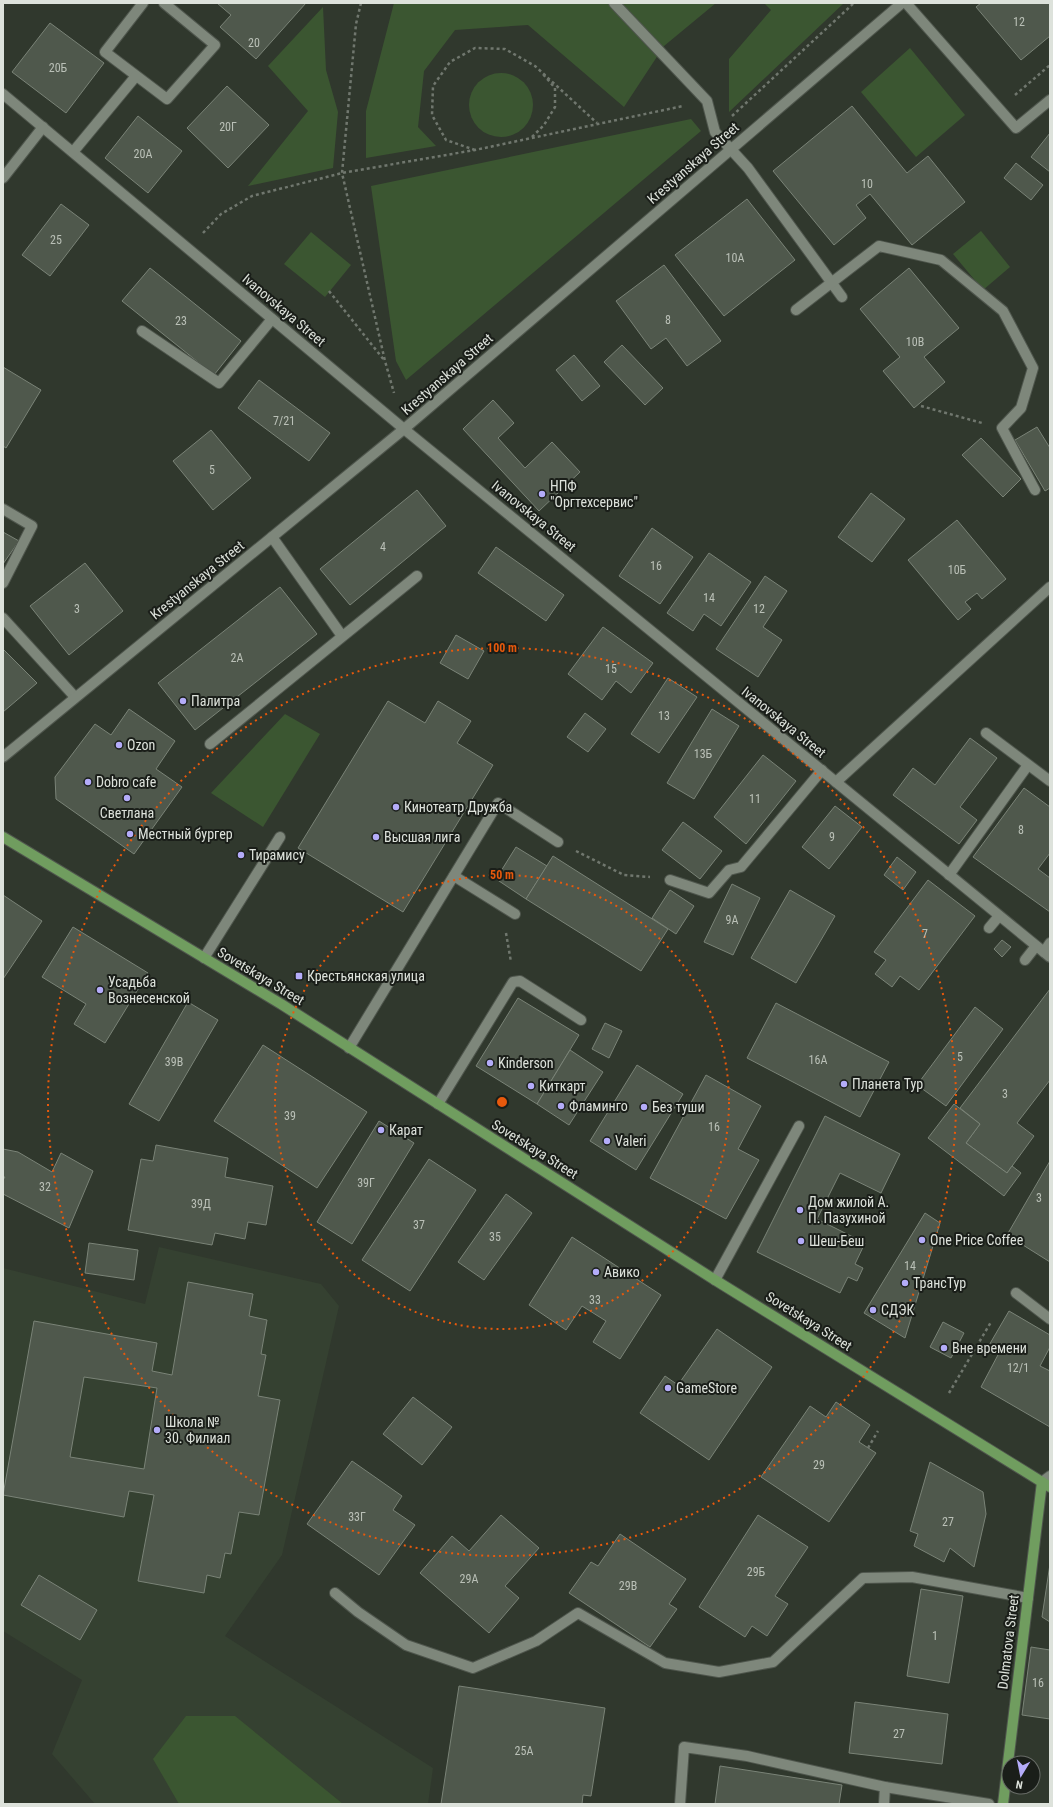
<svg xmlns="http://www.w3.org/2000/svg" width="1053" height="1807" viewBox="0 0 1053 1807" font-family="'Roboto Condensed',sans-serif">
  <rect width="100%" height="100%" fill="#30382d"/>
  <path fill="#354131" d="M159,1247l162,37 18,22 -57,249 -57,81 208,132 -5,36h-333l-43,-50 30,-74 -79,-49v-363l142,36z"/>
  <g fill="#3b5631">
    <path d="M394,3h322l-52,43 -40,61 -96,-82 -73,5 -31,41 -6,56 18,19 -70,12v-47z"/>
    <path d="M764,3h80l-115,109v-53l42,-49z"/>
    <path d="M323,7l3,63 12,42 -5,56 -85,18 60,-75 -40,-45z"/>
    <path d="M910,48l55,67 -49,42 -55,-65z"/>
    <circle cx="501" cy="105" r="32"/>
    <path d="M691,119l10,12 -295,249 -10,-19 -25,-175z"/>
    <path d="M981,231l29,36 -27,23 -30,-36z"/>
    <path d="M311,232l40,33 -26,32 -41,-33z"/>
    <path d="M285,714l35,20 -57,93 -52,-34z"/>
    <path d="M186,1716h49l108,88h-164l-26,-45z"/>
  </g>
  <g fill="#4f584c" stroke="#7a8377" fill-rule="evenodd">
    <path d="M217,3h89l-50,56 -36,-32 11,-12z"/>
    <path d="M981,3h69v33l-29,24 -45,-53z"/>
    <path d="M50,23l54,40 -38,50 -54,-41z"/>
    <path d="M227,86l42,39 -41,43 -41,-40z"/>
    <path d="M852,106l55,67 21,-17 37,46 -53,43 -42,-51 -14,11 10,13 -32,27 -61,-74z"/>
    <path d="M138,116l44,35 -34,42 -43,-35z"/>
    <path d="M1050,133v39l-19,-15z"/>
    <path d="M1016,163l27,22 -12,15 -27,-22z"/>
    <path d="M747,199l48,61 -71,56 -49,-61z"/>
    <path d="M61,204l28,21 -39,51 -28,-21z"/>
    <path d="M664,265l57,76 -34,25 -21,-28 -15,11 -35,-48z"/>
    <path d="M150,268l91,73 -27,34 -92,-74z"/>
    <path d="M909,268l50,60 -35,29 21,25 -31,26 -31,-37 17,-14 -40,-48z"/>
    <path d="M622,345l41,43 -18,17 -41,-43z"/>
    <path d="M574,355l26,31 -18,15 -26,-31z"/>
    <path d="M3,367l38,23 -35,58 -3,-2z"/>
    <path d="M259,380l71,53 -21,28 -71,-53z"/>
    <path d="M493,400l21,23 -16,15 27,30 27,-26 28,30 -41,39 -76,-82z"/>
    <path d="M1037,427l13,21v40l-5,3 -30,-51z"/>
    <path d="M211,430l40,48 -38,32 -40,-49z"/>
    <path d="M981,438l40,41 -18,18 -41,-42z"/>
    <path d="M417,490l29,36 -96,79 -30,-36z"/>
    <path d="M871,493l34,26 -33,43 -34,-25z"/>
    <path d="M957,520l49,59 -24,20 -5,-6 -12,9 6,7 -13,11 -50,-60z"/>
    <path d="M652,528l41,29 -33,47 -41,-28z"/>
    <path d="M3,532l16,9 -16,23z"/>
    <path d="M496,547l68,48 -18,26 -68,-48z"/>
    <path d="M709,553l42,29 -30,44 -17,-12 -11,17 -26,-18z"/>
    <path d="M85,563l38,48 -54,44 -39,-49z"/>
    <path d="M765,576l22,15 -24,36 19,13 -24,37 -42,-28z"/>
    <path d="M280,587l37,47 -122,96 -37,-47z"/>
    <path d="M603,627l50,36 -22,30 -15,-12 -14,19 -34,-26z"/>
    <path d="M456,635l28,16 -16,28 -28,-16z"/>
    <path d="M3,649l34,34 -34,29z"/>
    <path d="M668,678l29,19 -38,56 -28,-19z"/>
    <path d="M388,701l37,22 13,-22 33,20 -14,22 36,22 -90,147 -105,-64z"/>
    <path d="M129,709l46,32 -19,28 26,18 -48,67 -78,-55 -1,-22 40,-53 16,11z"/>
    <path d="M712,709l27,17 -45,73 -27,-16z"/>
    <path d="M585,713l21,16 -18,23 -21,-15z"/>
    <path d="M970,738l27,20 -37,49 17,13 -18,24 -66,-49 20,-27 22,17z"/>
    <path d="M763,755l33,26 -50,63 -32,-27z"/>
    <path d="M1024,788l26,19v46l-12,16 12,9v34l-77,-55z"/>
    <path d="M835,806l27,21 -33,42 -27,-22z"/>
    <path d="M683,822l39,29 -22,28 -38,-29z"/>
    <path d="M516,847l31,19 -21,33 -30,-20z"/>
    <path d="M553,856l115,73 -27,42 -115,-72z"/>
    <path d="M897,857l19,15 -13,18 -19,-15z"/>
    <path d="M928,880l47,36 -56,74 -19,-14 -8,11 -17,-13 11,-14 -12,-8z"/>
    <path d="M732,884l28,14 -27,57 -29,-13z"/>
    <path d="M670,890l24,16 -18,28 -24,-16z"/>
    <path d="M790,890l45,26 -39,67 -45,-25z"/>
    <path d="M3,895l39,26 -39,58z"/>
    <path d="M73,927l75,46 -43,70 -31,-19 12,-20 -44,-27z"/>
    <path d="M1002,940l9,7 -9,10 -8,-8z"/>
    <path d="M1050,989v91l-33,43 17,13 -27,37 -41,-30 14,-19 -20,-16z"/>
    <path d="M518,998l61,37 -42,69 -61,-38z"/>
    <path d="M188,1002l30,18 -59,101 -30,-17z"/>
    <path d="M776,1003l113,59 -29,55 -113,-59z"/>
    <path d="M975,1007l28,22 -57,77 -29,-21z"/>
    <path d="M605,1023l17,8 -13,27 -17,-9z"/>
    <path d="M263,1045l104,67 -50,76 -103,-67z"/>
    <path d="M570,1050l33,22 -34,53 -32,-21z"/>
    <path d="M637,1065l46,29 -47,76 -46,-29z"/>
    <path d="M706,1075l55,31 -23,43 21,11 -33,59 -76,-41z"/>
    <path d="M954,1104l26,20 -14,19 41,30 5,-7 9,7 -17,23 -76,-58z"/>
    <path d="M825,1116l75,38 -19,39 -41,-20 -23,46 48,24 -10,21 8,4 -6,13 -9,-4 -8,16 -83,-41z"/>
    <path d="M379,1121l35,22 -62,101 -35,-22z"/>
    <path d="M156,1145l72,13 -3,19 48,9 -7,39 -18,-3 -3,17 -30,-6 -3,12 -84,-15 13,-71 12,2z"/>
    <path d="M3,1149l15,3 34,20 9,-19 32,18 -24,57 -66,-34v-14l2,-3h-2z"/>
    <path d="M429,1159l47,31 -66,101 -48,-31z"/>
    <path d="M1050,1161v101l-43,-27z"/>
    <path d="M506,1194l26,19 -48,67 -26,-18z"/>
    <path d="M925,1213l15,10 -35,115 -41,-25z"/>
    <path d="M572,1237l89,58 -41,64 -27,-17 13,-21 -24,-15 -16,24 -37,-25z"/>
    <path d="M89,1243l49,7 -4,30 -49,-7z"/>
    <path d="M188,1282l65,12 -4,22 18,4 -6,34 5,1 -8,41 22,4 -21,115 -20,-3 -8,42 -6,-1 -5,25 -13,-3 -3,18 -66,-12 16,-86 -25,-4 -5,26 -121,-22 31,-174 123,22 -5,28 20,4zM84,1377l73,11 -13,81 -74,-12z"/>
    <path d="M1009,1311l41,24v12l-10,19 10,5v56l-69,-40 18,-34 -11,-6z"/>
    <path d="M943,1322l21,11 -13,25 -21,-11z"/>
    <path d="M717,1329l55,38 -63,93 -69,-47 25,-37 13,9z"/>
    <path d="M413,1397l39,30 -30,38 -39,-31z"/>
    <path d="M836,1402l34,23 -11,17 17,11 -47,69 -68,-45 49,-71 16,11z"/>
    <path d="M352,1461l50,35 -9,14 22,15 -36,50 -72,-51z"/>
    <path d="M930,1462l53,30 3,22 -12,53 -24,-19 -6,14 -30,-16 4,-12 -8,-3z"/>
    <path d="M501,1515l38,33 -34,38 14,12 -30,35 -69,-60 32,-37 17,15z"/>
    <path d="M758,1515l50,32 -33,49 13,8 -21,32 -15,-10 -7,11 -46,-30z"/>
    <path d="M620,1534l66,45 -17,25 8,5 -27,38 -81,-54 22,-31 7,4z"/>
    <path d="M1050,1564v58l-8,-5z"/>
    <path d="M39,1575l58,35 -17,30 -59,-35z"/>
    <path d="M921,1589l42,7 -14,87 -42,-7z"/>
    <path d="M1031,1647l19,3v69l-28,-4z"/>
    <path d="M459,1686l146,22 -14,88 -8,-1 -1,9h-141z"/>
    <path d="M855,1702l93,12 -6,50 -93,-11z"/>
    <path d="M720,1766l122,19 -3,19h-124z"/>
  </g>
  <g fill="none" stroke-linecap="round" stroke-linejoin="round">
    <g stroke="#4f564d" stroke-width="12">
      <g id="minor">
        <path d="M143,3l-38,49 62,47 48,-54 -51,-42"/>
        <path d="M614,3l93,98 8,31 33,36 94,129"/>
        <path d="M906,3l110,125 34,-28"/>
        <path d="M3,94l401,335 646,528"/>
        <path d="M73,152l63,-76"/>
        <path d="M3,178l40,-51"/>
        <path d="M796,310l83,-64 62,14 62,51 30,57 -12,40 -19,20 33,62"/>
        <path d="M142,331l77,52 53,-64"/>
        <path d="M3,509l29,17 -29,57"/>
        <path d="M272,537l70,99"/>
        <path d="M3,618l72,79"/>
        <path d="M986,733l64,48"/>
        <path d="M210,744l207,-168"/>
        <path d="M3,757l401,-328 498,-426"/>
        <path d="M836,782l214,-195"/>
        <path d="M949,875l79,-110"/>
        <path d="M454,876l61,38"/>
        <path d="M670,880l39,13 20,-23 12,-3 81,-97"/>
        <path d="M989,928l10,-12"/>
        <path d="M1044,952l6,-9"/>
        <path d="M204,958l76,-121"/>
        <path d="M1025,960l11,-14"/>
        <path d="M349,1048l149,-245 60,39"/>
        <path d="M438,1104l75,-122 7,-1 61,39"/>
        <path d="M715,1280l84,-154"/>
        <path d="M1016,1293l34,26"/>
        <path d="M1042,1482l8,-6"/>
        <path d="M335,1593l23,19 48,33 67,23 63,-27 42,-28 87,50 54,9 54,-10 90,-84 49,-1 116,21"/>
        <path d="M680,1804l4,-57 63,9 138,31 104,17"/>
        <path d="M884,1804l1,-17"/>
      </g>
    </g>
    <g stroke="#4f564d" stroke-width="12">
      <g id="major">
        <path d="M3,837l278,167 434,276 335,207"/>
        <path d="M1003,1804l39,-322"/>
      </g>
    </g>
    <g stroke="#70776e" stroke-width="2.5" stroke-dasharray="3 3" stroke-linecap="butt">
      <path d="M361,3l-5,21 -14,149 43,188 9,32"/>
      <path d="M1015,95l35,-30"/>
      <path d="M732,116l122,-113"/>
      <path d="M532,137l12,-12 11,-18v-19l-13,-15"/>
      <path d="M475,150l-29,-10 -14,-25 1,-29 17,-24 25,-14 30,1 30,17 62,57"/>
      <path d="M203,233l18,-19 31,-18 90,-23 133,-23 208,-44"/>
      <path d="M329,291l55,69"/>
      <path d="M921,406l61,17"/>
      <path d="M576,851l48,24 26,2"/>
      <path d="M506,933l5,29"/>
      <path d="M949,1393l42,-71"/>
      <path d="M868,1448l10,-17"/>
    </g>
    <use href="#minor" stroke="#7e877b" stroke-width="10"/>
    <use href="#major" stroke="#709d5f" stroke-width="10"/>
  </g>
  <g fill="none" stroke="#e8590c" stroke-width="2" stroke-dasharray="2 4">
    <circle cx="502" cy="1102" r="227"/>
    <circle cx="502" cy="1102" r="454"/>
  </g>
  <g fill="#b4acf9" stroke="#1a1e19" stroke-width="1.5">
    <circle cx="542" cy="494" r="4"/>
    <circle cx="183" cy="701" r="4"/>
    <circle cx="119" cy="745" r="4"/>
    <circle cx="88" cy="782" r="4"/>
    <circle cx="127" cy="798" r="4"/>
    <circle cx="396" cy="807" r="4"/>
    <circle cx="130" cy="834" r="4"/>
    <circle cx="376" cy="837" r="4"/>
    <circle cx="241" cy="855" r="4"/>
    <rect x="295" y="972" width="8" height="8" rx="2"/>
    <circle cx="100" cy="990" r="4"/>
    <circle cx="490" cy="1063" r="4"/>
    <circle cx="844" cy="1084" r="4"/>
    <circle cx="531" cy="1086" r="4"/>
    <circle cx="561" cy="1106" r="4"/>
    <circle cx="644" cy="1107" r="4"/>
    <circle cx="381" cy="1130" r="4"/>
    <circle cx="607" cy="1141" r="4"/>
    <circle cx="800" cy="1210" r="4"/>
    <circle cx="922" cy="1240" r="4"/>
    <circle cx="801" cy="1241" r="4"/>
    <circle cx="596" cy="1272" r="4"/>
    <circle cx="905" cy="1283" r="4"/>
    <circle cx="873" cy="1310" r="4"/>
    <circle cx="944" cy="1348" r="4"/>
    <circle cx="668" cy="1388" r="4"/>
    <circle cx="157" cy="1430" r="4"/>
  </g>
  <g text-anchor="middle" stroke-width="4" stroke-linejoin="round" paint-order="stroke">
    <g font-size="12" fill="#bac0b7">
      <text x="1019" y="26">12</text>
      <text x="254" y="47">20</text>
      <text x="58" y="72">20Б</text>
      <text x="228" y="131">20Г</text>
      <text x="143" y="158">20А</text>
      <text x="867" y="188">10</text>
      <text x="56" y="244">25</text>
      <text x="735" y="262">10А</text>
      <text x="668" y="324">8</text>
      <text x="181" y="325">23</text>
      <text x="915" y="346">10В</text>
      <text x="284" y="425">7/21</text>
      <text x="212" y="474">5</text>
      <text x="383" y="551">4</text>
      <text x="656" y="570">16</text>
      <text x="957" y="574">10Б</text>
      <text x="709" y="602">14</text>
      <text x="77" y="613">3</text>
      <text x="759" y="613">12</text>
      <text x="237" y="662">2А</text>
      <text x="611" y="673">15</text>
      <text x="664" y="720">13</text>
      <text x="703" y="758">13Б</text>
      <text x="755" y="803">11</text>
      <text x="1021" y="834">8</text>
      <text x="832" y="841">9</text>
      <text x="732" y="924">9А</text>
      <text x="925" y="938">7</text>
      <text x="960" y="1061">5</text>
      <text x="818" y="1064">16А</text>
      <text x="174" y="1066">39В</text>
      <text x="1005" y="1098">3</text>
      <text x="290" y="1120">39</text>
      <text x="714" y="1131">16</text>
      <text x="366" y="1187">39Г</text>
      <text x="45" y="1191">32</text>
      <text x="1039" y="1202">3</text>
      <text x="201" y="1208">39Д</text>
      <text x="419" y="1229">37</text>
      <text x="495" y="1241">35</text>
      <text x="910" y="1270">14</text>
      <text x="595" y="1304">33</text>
      <text x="1018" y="1372">12/1</text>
      <text x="819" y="1469">29</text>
      <text x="357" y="1521">33Г</text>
      <text x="948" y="1526">27</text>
      <text x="756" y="1576">29Б</text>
      <text x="469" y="1583">29А</text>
      <text x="628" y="1590">29В</text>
      <text x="935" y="1640">1</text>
      <text x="1038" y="1687">16</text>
      <text x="899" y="1738">27</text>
      <text x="524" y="1755">25А</text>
    </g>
    <g font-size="14" fill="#dde2db" stroke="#1a1e19">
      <text transform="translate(693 163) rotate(-41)" y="5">Krestyanskaya Street</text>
      <text transform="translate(284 310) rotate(40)" y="5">Ivanovskaya Street</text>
      <text transform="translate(447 374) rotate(-41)" y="5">Krestyanskaya Street</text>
      <text transform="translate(534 516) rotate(39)" y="5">Ivanovskaya Street</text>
      <text transform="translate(197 580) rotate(-39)" y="5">Krestyanskaya Street</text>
      <text transform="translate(784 722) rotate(39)" y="5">Ivanovskaya Street</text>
      <text transform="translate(261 976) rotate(31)" y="5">Sovetskaya Street</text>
      <text transform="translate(535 1149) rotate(32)" y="5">Sovetskaya Street</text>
      <text transform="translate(809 1321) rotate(32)" y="5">Sovetskaya Street</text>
      <text transform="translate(1008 1642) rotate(-83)" y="5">Dolmatova Street</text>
    </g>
    <g font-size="14" fill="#dde2db" stroke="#1a1e19" text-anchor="start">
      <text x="550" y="491">НПФ<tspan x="550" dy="16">"Оргтехсервис"</tspan></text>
      <text x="191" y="706">Палитра</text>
      <text x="127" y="750">Ozon</text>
      <text x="96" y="787">Dobro cafe</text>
      <text x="404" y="812">Кинотеатр Дружба</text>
      <text x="127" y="818" text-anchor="middle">Светлана</text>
      <text x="138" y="839">Местный бургер</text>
      <text x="384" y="842">Высшая лига</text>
      <text x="249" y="860">Тирамису</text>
      <text x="307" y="981">Крестьянская улица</text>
      <text x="108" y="987">Усадьба<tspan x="108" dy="16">Вознесенской</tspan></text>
      <text x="498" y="1068">Kinderson</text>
      <text x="852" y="1089">Планета Тур</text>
      <text x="539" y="1091">Киткарт</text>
      <text x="569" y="1111">Фламинго</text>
      <text x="652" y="1112">Без туши</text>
      <text x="389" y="1135">Карат</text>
      <text x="615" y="1146">Valeri</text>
      <text x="808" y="1207">Дом жилой А.<tspan x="808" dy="16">П. Пазухиной</tspan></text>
      <text x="930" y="1245">One Price Coffee</text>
      <text x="809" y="1246">Шеш-Беш</text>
      <text x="604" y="1277">Авико</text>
      <text x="913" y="1288">ТрансТур</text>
      <text x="881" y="1315">СДЭК</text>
      <text x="952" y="1353">Вне времени</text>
      <text x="676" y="1393">GameStore</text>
      <text x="165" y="1427">Школа №<tspan x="165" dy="16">30. Филиал</tspan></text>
    </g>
  </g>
  <circle cx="502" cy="1102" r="6" fill="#e8590c" stroke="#1a1e19" stroke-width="2"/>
  <g font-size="12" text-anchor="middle" font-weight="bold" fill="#e8590c" stroke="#1a1e19" stroke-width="4" stroke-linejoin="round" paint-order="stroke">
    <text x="502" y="652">100 m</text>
    <text x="502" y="879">50 m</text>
  </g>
  <rect width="1053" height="1807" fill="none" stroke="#dde2db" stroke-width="8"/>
  <g transform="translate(1021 1775) rotate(190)"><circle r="19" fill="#1a1e19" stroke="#686c67"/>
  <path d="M0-3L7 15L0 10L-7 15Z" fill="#b4acf9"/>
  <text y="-6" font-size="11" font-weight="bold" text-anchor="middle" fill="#dde2db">N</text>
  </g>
</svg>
